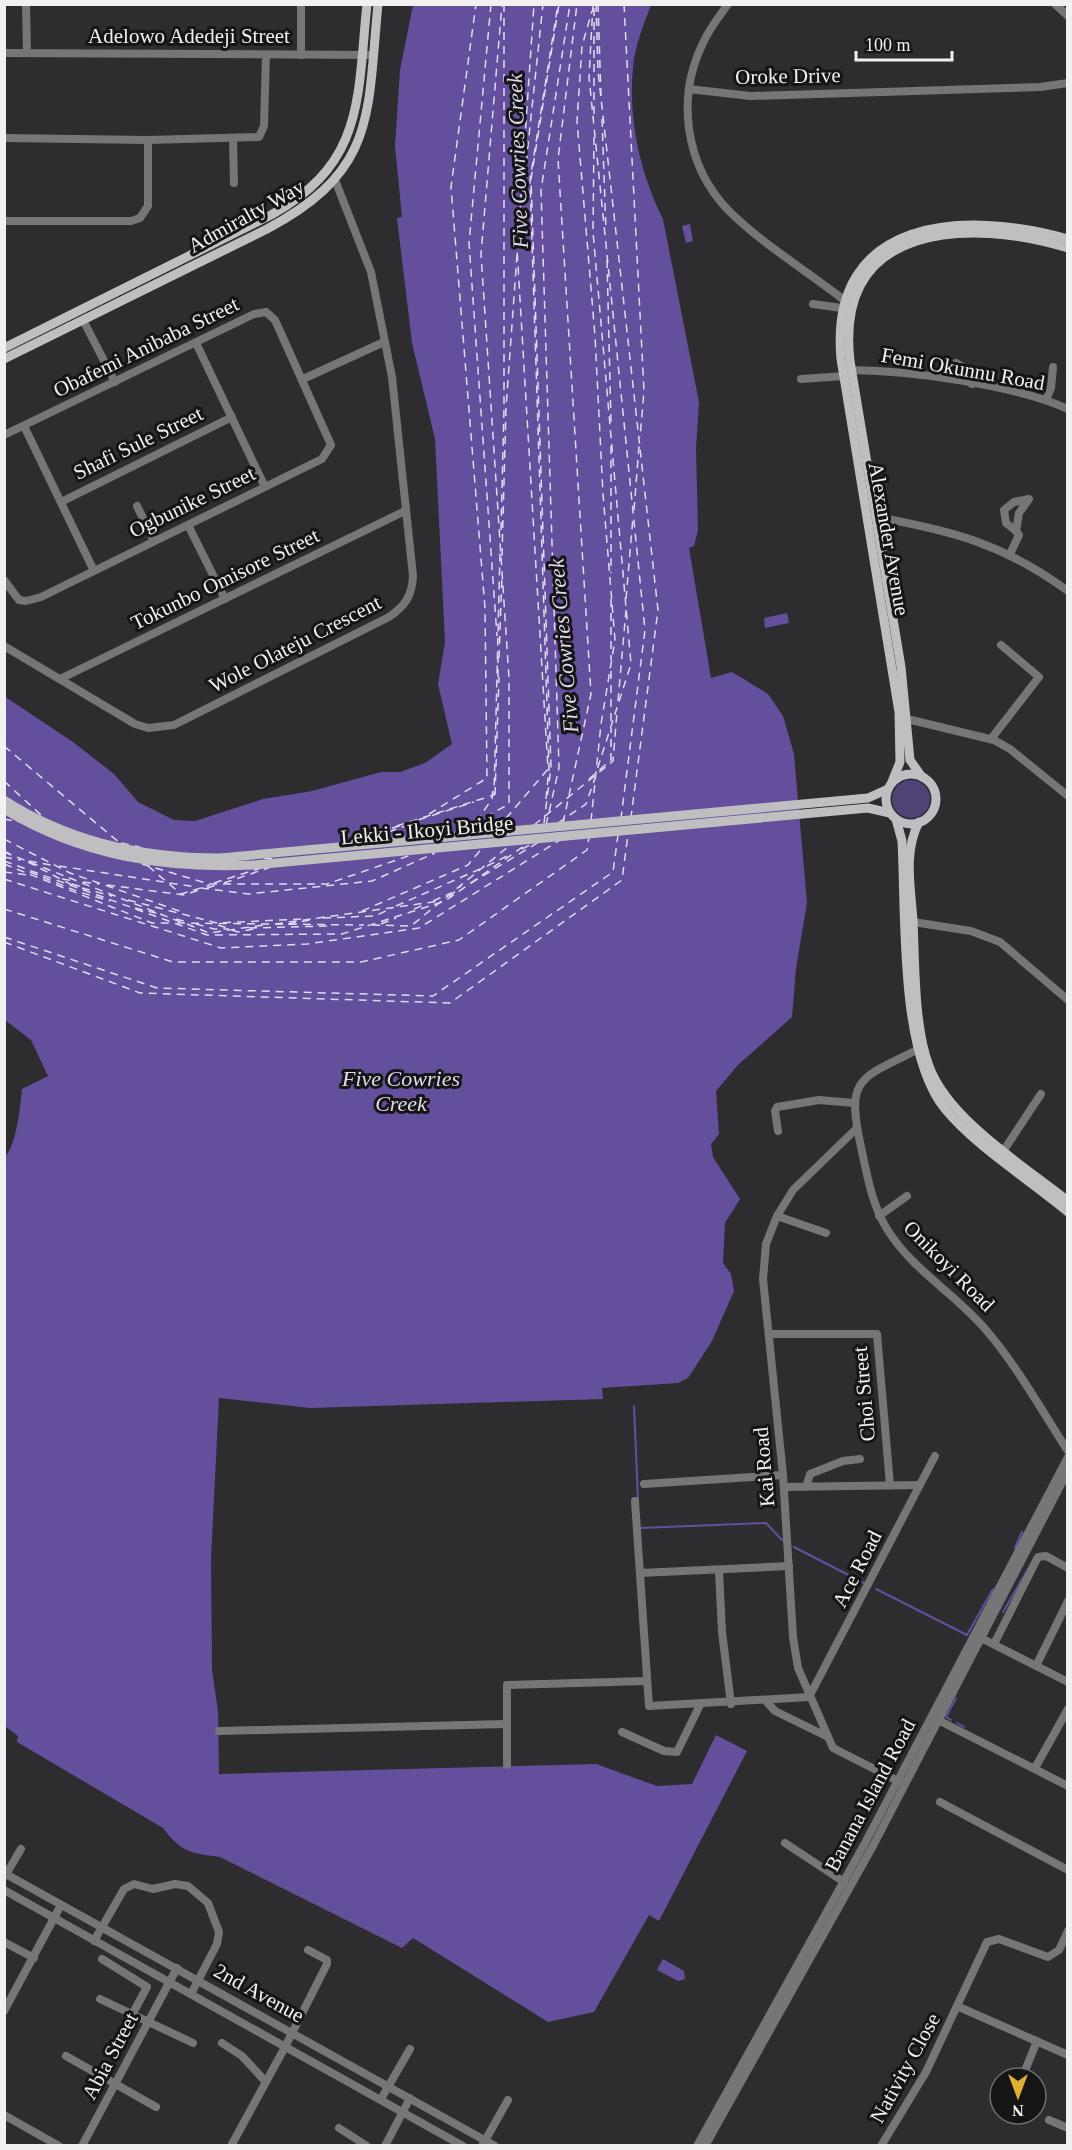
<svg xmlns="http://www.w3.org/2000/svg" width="1072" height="2150" viewBox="0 0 1072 2150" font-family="Georgia,serif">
  <rect width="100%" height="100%" fill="#2d2c2f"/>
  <circle fill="#4f4274" cx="911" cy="799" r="19"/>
  <g fill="#644f9d">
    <path d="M413,5h238c-7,19 -16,40 -18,62 -5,53 7,105 30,152l36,183 -3,46 2,82 -4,16 -5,2 22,130 21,-6 36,22 15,22 11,38 13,149 -11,65 -4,49 -54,48 -22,26 3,43 -8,10 2,13 27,42 -15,24 -2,40 8,11 3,17 -22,50 -24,37 -10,5 -76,5 1,11 -293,9 -91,-10 -8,161 1,111 6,41 1,63 377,-10 61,22 35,-2 24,-49 31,16 -88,170 -10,-6 -55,97 -46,10 -135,-84 -11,10 -182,-91c-30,-4 -39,-5 -57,-29l-146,-86 1,-6 -13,-10v-569c12,-14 15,-50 17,-68l26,-13 -17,-36 -26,-20 -1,-324 69,46 41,32 24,28 36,18 21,1 68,-22 49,-8 69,-19h19l25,-9 27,-19 -14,-60 7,-42 -10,-203 -23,-96 -15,-125 5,-1 -7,-71 5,-76z"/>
    <path d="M690,224l3,17 -7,2 -4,-17z"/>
    <path d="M787,613l2,10 -24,5 -1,-10z"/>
    <path d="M663,1959l21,12 1,8 -7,2 -21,-11z"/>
  </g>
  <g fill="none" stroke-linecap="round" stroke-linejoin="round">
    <g stroke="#644f9d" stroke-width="2">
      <path d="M634,1406l4,94"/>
      <path d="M640,1528l126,-5 16,17"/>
      <path d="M794,1547l72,37"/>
      <path d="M1015,1548l7,-16"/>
      <path d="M876,1589l91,46 26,-46"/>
      <path d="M1003,1612l32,-55"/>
      <path d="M951,1720l-5,-3 10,-19"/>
      <path d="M957,1723l7,4"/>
    </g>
    <g stroke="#dfdbf1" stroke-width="1.5" stroke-dasharray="8 6" stroke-linecap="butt">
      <path d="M491,4l-22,239 28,393"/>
      <path d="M593,4l-4,73 56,553 -24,188"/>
      <path d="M596,4l2,67 60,539 -27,207"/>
      <path d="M598,4l3,93"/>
      <path d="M624,4l20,387 -4,47"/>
      <path d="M594,8v112"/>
      <path d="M602,119l4,112"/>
      <path d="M594,137l-1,95 38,432 -34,106"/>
      <path d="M519,226l15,-222"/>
      <path d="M607,260l4,163"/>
      <path d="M611,446v127"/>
      <path d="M634,510l5,-64"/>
      <path d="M501,530l3,-122v-404"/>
      <path d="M502,556l4,-148 11,-153"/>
      <path d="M611,599v61"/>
      <path d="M626,599l7,-82"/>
      <path d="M499,658l3,-83"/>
      <path d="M611,671v52"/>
      <path d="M498,677v-19"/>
      <path d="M618,701l8,-91"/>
      <path d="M4,746l117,98"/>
      <path d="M589,779l22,-19v-32"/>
      <path d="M4,781l37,34"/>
      <path d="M495,795l4,-118"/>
      <path d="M546,799l3,-31 -19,-588 28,-176"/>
      <path d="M429,814l58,-36 -2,-170 -34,-421 25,-183"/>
      <path d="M4,819l15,3"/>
      <path d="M591,821l10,-97 14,-84 -12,-146 -8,-158 -18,-215 5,-75 10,-35"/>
      <path d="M476,822l16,-23 1,-12"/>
      <path d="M544,823l7,-56 -20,-588 28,-175"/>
      <path d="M558,823l28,-19 9,-26"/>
      <path d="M563,823l28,-129 -33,-535 19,-155"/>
      <path d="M534,825l79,-64 4,-49"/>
      <path d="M546,825l13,-57 -18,-578 29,-186"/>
      <path d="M497,829l51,-60 -31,-520 26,-245"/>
      <path d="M461,831l48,-27v-126l-28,-424 21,-250"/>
      <path d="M4,839l66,34 115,40"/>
      <path d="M352,841l122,-39"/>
      <path d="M362,841l55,-19"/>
      <path d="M121,843l19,4"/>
      <path d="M343,843l151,-48 6,-242"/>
      <path d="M522,849l12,-6"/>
      <path d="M4,851l6,3"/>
      <path d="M4,852l179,71"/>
      <path d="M4,857l17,3"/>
      <path d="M264,858l10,1"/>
      <path d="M4,861l203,74 135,-1 103,-33 82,-57"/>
      <path d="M29,861l22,4"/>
      <path d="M28,862l44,23"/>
      <path d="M4,864l148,59h20"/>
      <path d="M142,864l67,20h118l84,-29"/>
      <path d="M59,866l137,21"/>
      <path d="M148,866l33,28 29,-9"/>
      <path d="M487,866l22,-11"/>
      <path d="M4,872l23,3"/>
      <path d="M30,872l49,20 31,9"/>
      <path d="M4,879l217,69 86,-4 112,-16 141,-88"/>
      <path d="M62,879l13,2"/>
      <path d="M83,882l16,2"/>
      <path d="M214,883l47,-15"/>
      <path d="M224,883l47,-16"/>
      <path d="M471,883l68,-41"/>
      <path d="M72,884l10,3"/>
      <path d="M107,885l77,10 18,-6"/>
      <path d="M82,888l30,8"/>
      <path d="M201,888l47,6 124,-13 63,-28"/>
      <path d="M207,888l9,-3"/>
      <path d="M449,897l12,-11"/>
      <path d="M128,900l89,23 84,-4"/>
      <path d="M433,901l18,-8"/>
      <path d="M396,906l84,-37"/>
      <path d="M135,908l24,6"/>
      <path d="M4,909l169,53h188l98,-22 128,-90 2,-13"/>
      <path d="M414,909l12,-5"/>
      <path d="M362,911l106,-46 15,-18"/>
      <path d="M323,918l52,-2 17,-8"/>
      <path d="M176,919l12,3"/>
      <path d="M177,923l187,2"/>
      <path d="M187,924l22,9 55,-8"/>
      <path d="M196,924l18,5h15"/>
      <path d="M275,924l165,-23"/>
      <path d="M288,924l28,-5"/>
      <path d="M381,924l15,-6"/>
      <path d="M218,925l9,3"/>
      <path d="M372,925l39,1 98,-80"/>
      <path d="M249,928l79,-2"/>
      <path d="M232,930l6,2 16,-3"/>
      <path d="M4,937l153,51 276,8 180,-124 5,-37"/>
      <path d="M4,942l136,51 310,10 172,-123 6,-46"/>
    </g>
    <g stroke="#767677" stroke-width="8">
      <path d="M26,4l1,49"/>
      <path d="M301,4v51"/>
      <path d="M728,4c-9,13 -19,25 -25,39 -27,55 -18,122 25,167 34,34 78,60 116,90"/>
      <path d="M1055,4l13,12"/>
      <path d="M4,53l369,2"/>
      <path d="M689,89l61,7 290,-9 28,-4"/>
      <path d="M4,138l144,2 111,-3 5,-11 2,-71"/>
      <path d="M233,139l1,44"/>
      <path d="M4,221h127l9,-3 8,-12v-66"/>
      <path d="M813,304l29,4"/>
      <path d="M83,320l32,62"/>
      <path d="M196,343l69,144"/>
      <path d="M956,363l16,9v12"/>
      <path d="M852,370c61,1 159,14 216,39"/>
      <path d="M303,379l81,-37"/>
      <path d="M801,379l43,-3"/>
      <path d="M1046,400l5,-12 2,-21"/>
      <path d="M24,426l70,145"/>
      <path d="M4,435l250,-121 12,-2 9,8 56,125 -9,14 -281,138 -15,4 -7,-1 -15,-20"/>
      <path d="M61,502l171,-85"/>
      <path d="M137,506l17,35"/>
      <path d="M876,517c78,14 127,27 192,74"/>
      <path d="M188,525l37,74"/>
      <path d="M1010,554l9,-19 -3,-4 3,-18 10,-14 -15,3 -10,8 2,13 10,8"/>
      <path d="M4,646l131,78 13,4 26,-3 215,-108c16,-11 23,-21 24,-41l-21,-199 -21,-105 -36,-92"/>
      <path d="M60,679l345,-168"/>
      <path d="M907,719l87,21 16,9 58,47"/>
      <path d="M991,739l48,-62 -38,-32"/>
      <path d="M913,922l58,9 29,11 68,58"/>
      <path d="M917,1050c-59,29 -71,28 -56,97 6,28 11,58 26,82 25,41 69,65 99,101 31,36 56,81 82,121"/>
      <path d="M856,1129l-63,61 -16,26 -11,28 -3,35 20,196 10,162 5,31 35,80 67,34"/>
      <path d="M778,1131l-3,-20 2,-4 42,-7 35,3"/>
      <path d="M1004,1150l37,-56"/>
      <path d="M777,1216l49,17"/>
      <path d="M879,1216l28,-20"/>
      <path d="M769,1334h108l13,151"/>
      <path d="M644,1484l139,-9"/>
      <path d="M784,1487l135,-2"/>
      <path d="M806,1487l4,-13 33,-13 17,-2"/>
      <path d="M635,1501l14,205 160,-9 126,-241"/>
      <path d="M719,1571l3,61 9,72"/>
      <path d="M640,1573l149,-7"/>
      <path d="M981,1638l87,44"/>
      <path d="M994,1644l44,-87 8,-1 22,12"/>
      <path d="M1036,1666l32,-65"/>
      <path d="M766,1701l9,10 53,26"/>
      <path d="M938,1720l130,66"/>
      <path d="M219,1731l287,-7"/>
      <path d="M622,1732l42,19 13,1 23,-47"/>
      <path d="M507,1765v-80l139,-4"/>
      <path d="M1035,1768l33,-59"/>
      <path d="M940,1802l128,68"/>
      <path d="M785,1843l59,39"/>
      <path d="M4,1873l491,273"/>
      <path d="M5,1876l16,-27"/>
      <path d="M4,1890l459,256"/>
      <path d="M94,1941l30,-52 10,-5 19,5 22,-5 13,2 20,17 11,29 -2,12 -26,50"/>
      <path d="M4,1942l30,16"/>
      <path d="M102,1959l45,28 -14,26"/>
      <path d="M100,1999l93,44"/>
      <path d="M959,2007l109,48"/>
      <path d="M4,2011l57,-106"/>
      <path d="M222,2043l20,13 24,26"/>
      <path d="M66,2056l90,51"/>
      <path d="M1022,2078l15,-37"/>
      <path d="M381,2099l29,-50"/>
      <path d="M4,2115l55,31"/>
      <path d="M1049,2120l19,8"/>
      <path d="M339,2128l28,18"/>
      <path d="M82,2146l95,-178"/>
      <path d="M231,2146l54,-99 42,-83v-4l-19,-10"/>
      <path d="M385,2146l25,-48"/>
      <path d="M482,2146l26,-46"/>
      <path d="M697,2146l168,-303 203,-386"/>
      <path d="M705,2146l169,-302 194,-373"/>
      <path d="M881,2146l45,-74 61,-130 12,-3 49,18 11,-7 9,-19"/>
    </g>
    <g stroke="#bfbfc1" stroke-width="9">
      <path d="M4,348l267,-133c94,-52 86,-116 96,-211"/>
      <path d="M4,359l263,-130c110,-59 100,-113 111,-225"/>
      <circle cx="911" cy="799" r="25"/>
      <path d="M922,777l-12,-17 -9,-93 -51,-306c-16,-139 119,-143 218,-113"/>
      <path d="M892,782l8,-20 -1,-50 -58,-353c-13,-143 124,-149 227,-120"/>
      <path d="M4,800c65,42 140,58 216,58l648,-60 20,-9"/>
      <path d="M4,809c77,47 161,60 249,56l615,-57 22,5"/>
      <path d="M896,819l6,22c4,72 -3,212 43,268 29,36 86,72 123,103"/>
      <path d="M919,822c-16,30 -8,67 -6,99 2,43 1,106 16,145 19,53 95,100 139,135"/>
    </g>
  </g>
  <g text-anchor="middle" stroke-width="6" stroke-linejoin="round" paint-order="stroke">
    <g font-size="21" fill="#f1f1f2" stroke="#151516">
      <text x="189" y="43">Adelowo Adedeji Street</text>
      <text transform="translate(788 76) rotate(-1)" y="7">Oroke Drive</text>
      <text transform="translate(246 216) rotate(-29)" y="7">Admiralty Way</text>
      <text transform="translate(146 347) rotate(-26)" y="7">Obafemi Anibaba Street</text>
      <text transform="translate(963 369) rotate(10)" y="7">Femi Okunnu Road</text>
      <text transform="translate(138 443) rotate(-26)" y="7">Shafi Sule Street</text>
      <text transform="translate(192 502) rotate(-26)" y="7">Ogbunike Street</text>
      <text transform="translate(889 539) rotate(80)" y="7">Alexander Avenue</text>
      <text transform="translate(225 579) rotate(-26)" y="7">Tokunbo Omisore Street</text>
      <text transform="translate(295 644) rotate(-27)" y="7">Wole Olateju Crescent</text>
      <text transform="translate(427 830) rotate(-5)" y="7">Lekki - Ikoyi Bridge</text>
      <text transform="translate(949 1266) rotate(45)" y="7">Onikoyi Road</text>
      <text transform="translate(864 1394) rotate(-95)" y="7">Choi Street</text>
      <text transform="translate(764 1467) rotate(-95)" y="7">Kai Road</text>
      <text transform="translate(857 1569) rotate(-63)" y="7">Ace Road</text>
      <text transform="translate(870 1795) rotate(-62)" y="7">Banana Island Road</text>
      <text transform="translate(259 1993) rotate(29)" y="7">2nd Avenue</text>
      <text transform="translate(110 2056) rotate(-62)" y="7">Abia Street</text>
      <text transform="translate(905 2068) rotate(-61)" y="7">Nativity Close</text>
    </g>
    <g font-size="22" font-style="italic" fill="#dfdbf1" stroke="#151516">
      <text transform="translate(517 161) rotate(-92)" y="8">Five Cowries Creek</text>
      <text transform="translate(563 646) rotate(-95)" y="8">Five Cowries Creek</text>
      <text x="401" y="1086">Five Cowries<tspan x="401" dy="25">Creek</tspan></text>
    </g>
  </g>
  <rect width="1072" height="2150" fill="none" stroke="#f1f1f2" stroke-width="12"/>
  <g transform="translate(1018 2096) rotate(180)"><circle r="28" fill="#151516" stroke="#6d6d6e" stroke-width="1.5"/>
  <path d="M0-4.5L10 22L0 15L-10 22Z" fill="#e2ae34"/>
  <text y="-9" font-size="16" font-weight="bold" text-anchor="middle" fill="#f1f1f2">N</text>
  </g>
  <path d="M856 51v9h96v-9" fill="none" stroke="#f1f1f2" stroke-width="3"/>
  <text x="865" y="51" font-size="18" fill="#f1f1f2" stroke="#151516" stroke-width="4.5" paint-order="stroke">100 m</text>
</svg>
